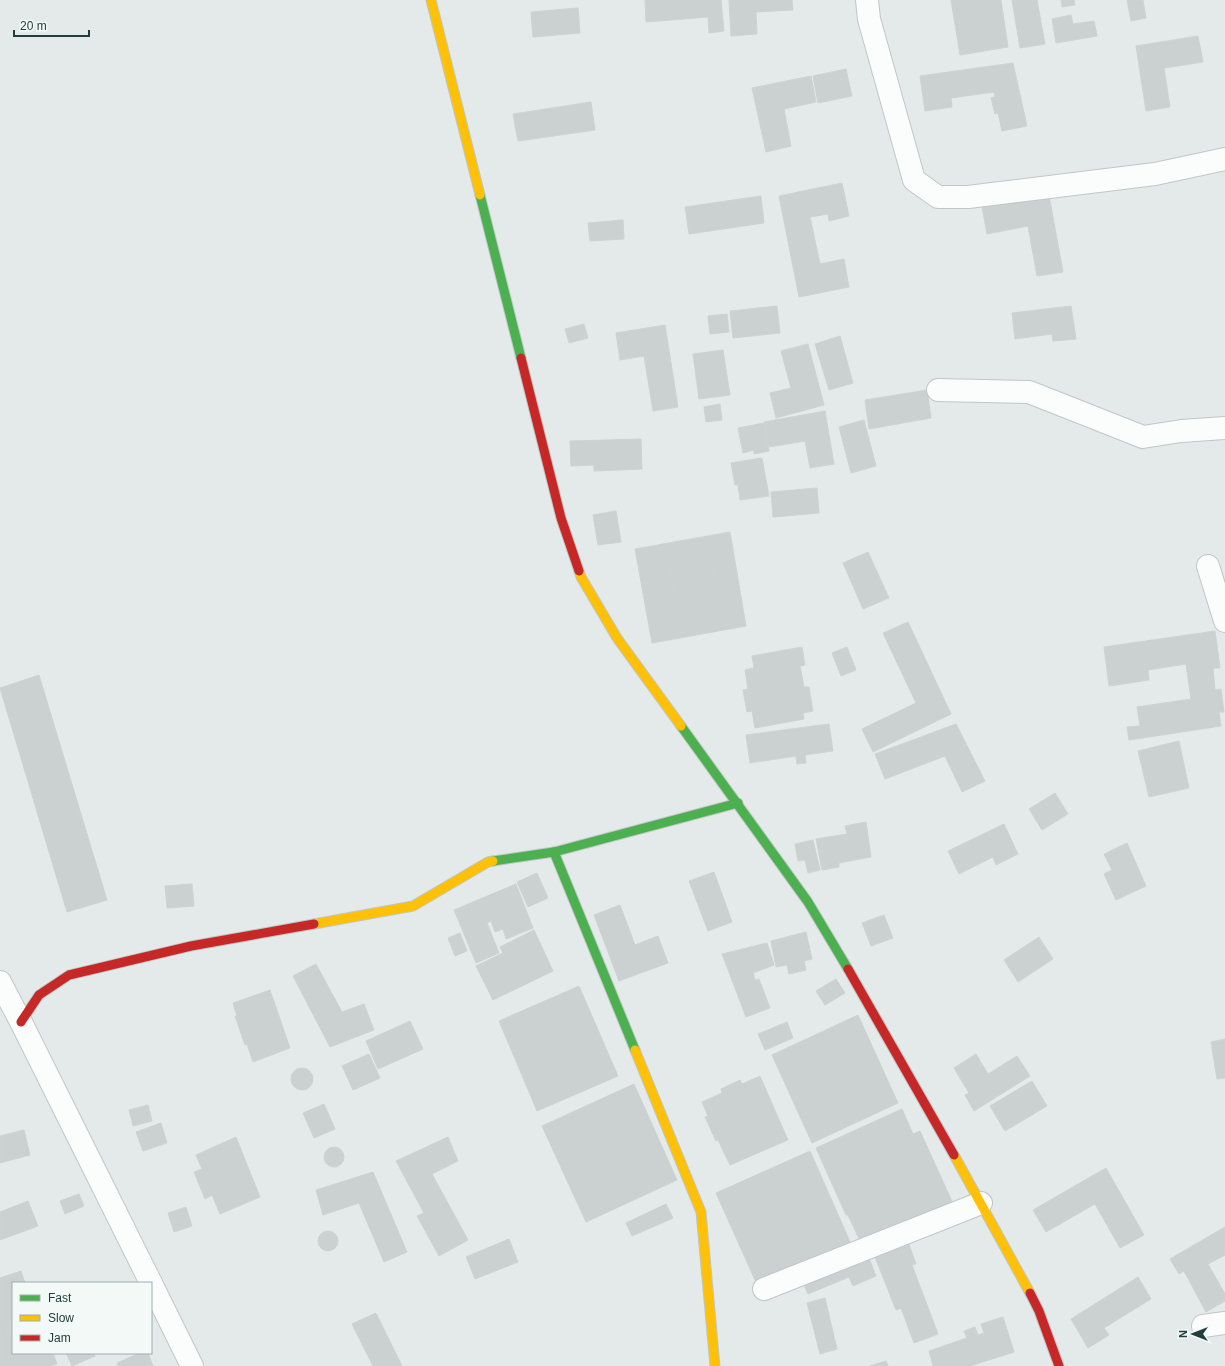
<svg xmlns="http://www.w3.org/2000/svg" width="1225" height="1366" viewBox="0 0 1225 1366" font-family="Helvetica,sans-serif">
  <rect width="100%" height="100%" fill="#e4e9e9"/>
  <g fill="#cbd1d0" stroke="#cdd2d2" fill-rule="evenodd">
    <path d="M645,0h76l3,31 -15,2 -1,-16 -62,5z"/>
    <path d="M729,0h63l1,10 -37,2 1,22 -26,2z"/>
    <path d="M951,0h50l7,47 -48,8z"/>
    <path d="M1012,0h25l8,44 -25,4z"/>
    <path d="M1061,0h13l1,5 -13,2z"/>
    <path d="M1127,0h16l3,18 -15,3z"/>
    <path d="M578,8l2,25 -47,4 -2,-25z"/>
    <path d="M1071,15l2,9 21,-3 3,15 -41,7 -4,-24z"/>
    <path d="M1198,36l5,26 -39,6 6,39 -24,4 -10,-65z"/>
    <path d="M1013,63l14,63 -25,5 -4,-18 -3,1 -4,-16 4,-1 -1,-5 -43,6 1,9 -27,4 -5,-35z"/>
    <path d="M846,69l6,27 -34,7 -5,-27z"/>
    <path d="M811,76l5,26 -32,7 7,37 -25,6 -14,-64z"/>
    <path d="M591,102l4,28 -77,11 -5,-27z"/>
    <path d="M842,183l7,33 -20,5 -1,-7 -18,3 10,47 24,-5 5,28 -50,10 -20,-101z"/>
    <path d="M1049,195l14,77 -26,4 -9,-50 -41,8 -5,-27z"/>
    <path d="M761,196l3,27 -75,11 -4,-27z"/>
    <path d="M623,220l1,19 -34,2 -2,-18z"/>
    <path d="M777,306l3,27 -47,5 -3,-27z"/>
    <path d="M1071,306l5,33 -23,2 -1,-7 -37,5 -3,-26z"/>
    <path d="M727,314l2,18 -19,2 -2,-18z"/>
    <path d="M584,324l4,14 -19,5 -4,-14z"/>
    <path d="M665,325l13,82 -25,4 -9,-55 -24,4 -4,-27z"/>
    <path d="M840,336l13,47 -24,7 -14,-46z"/>
    <path d="M808,344l16,61 -48,13 -6,-25 21,-5 -10,-37z"/>
    <path d="M723,350l7,45 -31,4 -6,-45z"/>
    <path d="M927,390l4,28 -62,11 -4,-29z"/>
    <path d="M720,404l2,16 -16,2 -2,-15z"/>
    <path d="M825,411l9,53 -24,4 -5,-27 -36,6 -5,-25z"/>
    <path d="M864,420l12,46 -25,7 -12,-46z"/>
    <path d="M764,423l5,28 -15,3v-4l-11,3 -5,-25z"/>
    <path d="M641,439l1,30 -48,2v-6l-23,1 -1,-25z"/>
    <path d="M762,458l7,38 -29,4 -2,-15h-3l-4,-22z"/>
    <path d="M817,488l2,25 -46,4 -2,-25z"/>
    <path d="M616,511l5,31 -23,3 -5,-30z"/>
    <path d="M730,532l16,94 -94,17 -17,-94zM711,561l8,45 -42,7 -7,-44z"/>
    <path d="M868,552l21,46 -26,11 -20,-46z"/>
    <path d="M711,561l8,45 -42,7 -7,-44z"/>
    <path d="M908,622l43,92 -78,38 -11,-23 54,-26 -33,-70z"/>
    <path d="M1215,631l5,37h-7l2,22 6,-1 3,23h-5l2,14 -92,14 -2,-13 13,-1 -3,-19 54,-8 -5,-35 -38,6 1,10 -40,6 -5,-39z"/>
    <path d="M802,647l3,18 -5,1 4,21h5l4,24 -10,2 1,6 -49,9 -3,-17 -5,1 -4,-22 5,-1 -3,-19 9,-2 -2,-12z"/>
    <path d="M847,647l9,23 -15,6 -9,-23z"/>
    <path d="M39,675l68,225 -40,12 -67,-224z"/>
    <path d="M829,724l4,27 -28,4 1,8 -9,1 -1,-8 -46,7 -4,-28z"/>
    <path d="M956,724l29,57 -23,11 -17,-36 -60,23 -10,-25z"/>
    <path d="M1179,741l10,47 -40,9 -11,-46z"/>
    <path d="M1055,793l13,21 -26,16 -13,-21z"/>
    <path d="M866,822l5,35 -32,6v4l-17,3 -6,-31 31,-5 -2,-8z"/>
    <path d="M1004,824l14,30 -22,11 -3,-8 -34,17 -11,-23z"/>
    <path d="M813,840l7,30 -12,3 -3,-13 -7,1 -3,-17z"/>
    <path d="M1127,843l19,43 -30,14 -12,-26 8,-4 -8,-16z"/>
    <path d="M714,872l18,50 -24,9 -19,-50z"/>
    <path d="M537,873l11,25 -20,9 -11,-25z"/>
    <path d="M192,884l2,22 -27,2 -2,-22z"/>
    <path d="M516,884l17,44 -27,11 -3,-10 -8,3 -4,-11 -4,2 12,30 -23,10 -22,-53z"/>
    <path d="M620,905l15,40 23,-9 10,27 -49,18 -25,-66z"/>
    <path d="M884,915l9,23 -22,8 -9,-23z"/>
    <path d="M534,930l19,41 -60,29 -17,-34 27,-13 -3,-6z"/>
    <path d="M806,932l6,27 -8,2 2,9 -17,4 -2,-9 -11,2 -5,-26z"/>
    <path d="M460,933l7,18 -12,5 -7,-18z"/>
    <path d="M1039,937l14,22 -35,23 -14,-22z"/>
    <path d="M767,943l7,22 -21,8 2,7 4,-1 11,29 -24,9 -24,-63z"/>
    <path d="M316,964l26,48 22,-8 10,26 -44,17 -37,-71z"/>
    <path d="M836,979l9,14 -20,12 -9,-14z"/>
    <path d="M579,986l39,90 -81,35 -38,-90zM557,1025l19,43 -23,10 -9,-23 6,-2 -7,-17 4,-1 -2,-4z"/>
    <path d="M270,990l20,58 -37,14 -6,-18 -2,1 -10,-29h2l-4,-13z"/>
    <path d="M858,1015l40,88 -86,40 -40,-88zM838,1052l19,42 -33,15 -19,-41z"/>
    <path d="M410,1021l13,28 -45,20 -12,-28z"/>
    <path d="M787,1022l6,16 -28,12 -7,-16z"/>
    <path d="M557,1025l19,43 -23,10 -9,-23 6,-2 -7,-17 4,-1 -2,-4z"/>
    <path d="M1225,1039v39l-8,1 -6,-37z"/>
    <path d="M838,1052l19,42 -33,15 -19,-41z"/>
    <path d="M369,1054l11,24 -27,12 -11,-24z"/>
    <path d="M976,1054l12,20 29,-18 13,20 -56,35 -9,-16 4,-2 -15,-25z"/>
    <circle cx="302" cy="1079" r="11"/>
    <path d="M760,1076l28,64 -58,25 -12,-25 -2,1 -11,-24 3,-1 -6,-14 20,-9 -1,-4 19,-9 2,4z"/>
    <path d="M1032,1081l15,25 -42,25 -15,-25z"/>
    <path d="M634,1084l43,96 -91,42 -44,-96zM616,1121l21,48 -32,15 -22,-48z"/>
    <path d="M324,1104l11,25 -21,9 -11,-25z"/>
    <path d="M148,1105l4,16 -19,5 -4,-16z"/>
    <path d="M902,1109l11,25 7,-3 35,77 -94,35 -13,-28h-2l-30,-67zM888,1141l23,56 -34,13 -4,-12 -6,2 -18,-40z"/>
    <path d="M616,1121l21,48 -32,15 -22,-48z"/>
    <path d="M161,1123l6,20 -24,8 -7,-19z"/>
    <path d="M24,1130l6,25 -30,8v-27z"/>
    <path d="M236,1137l24,60 -40,17 -8,-19 -7,4 -11,-27 8,-3 -6,-14z"/>
    <path d="M448,1137l10,24 -26,13 36,66 -29,16 -22,-40 7,-3 -28,-52z"/>
    <path d="M888,1141l23,56 -34,13 -4,-12 -6,2 -18,-40z"/>
    <circle cx="334" cy="1157" r="10"/>
    <path d="M810,1151l41,93 -96,36 -39,-87zM793,1187l17,41 -30,13 -17,-42z"/>
    <path d="M1106,1168l38,67 -24,13 -25,-44 -49,28 -13,-22z"/>
    <path d="M373,1172l34,80 -23,10 -25,-59 -36,12 -7,-25z"/>
    <path d="M793,1187l17,41 -30,13 -17,-42z"/>
    <path d="M79,1194l5,12 -19,8 -5,-13z"/>
    <path d="M28,1201l10,25 -38,14v-28z"/>
    <path d="M666,1204l7,14 -41,18 -6,-13z"/>
    <path d="M186,1207l6,19 -18,6 -6,-19z"/>
    <path d="M1225,1227v28l-17,9 17,30v7l-19,11 -22,-41 -5,3 -9,-15z"/>
    <circle cx="328" cy="1241" r="10"/>
    <path d="M509,1239l9,23 -43,17 -9,-22z"/>
    <path d="M907,1239l9,25 -4,1 26,69 -24,9 -13,-35 -5,2 -23,-58z"/>
    <path d="M867,1253l9,23 -23,10 -4,-9 -41,17 -6,-14z"/>
    <path d="M21,1271l4,12h-12v45l-3,-8 -10,4v-46z"/>
    <path d="M1138,1277l13,22 -47,29 5,7 -21,13 -17,-29z"/>
    <path d="M825,1298l12,51 -17,5 -13,-51z"/>
    <path d="M376,1313l26,53h-29l-21,-42z"/>
    <path d="M1003,1317l11,35 -44,14h-37l-4,-15 38,-13 -3,-7 11,-4 3,8 6,-2 -3,-9z"/>
    <path d="M10,1320l3,8v5l-13,5v-14z"/>
    <path d="M13,1333v20h40l4,11 -7,2h-50v-28z"/>
    <path d="M66,1353h27l2,3 -23,10z"/>
    <path d="M140,1353h8l5,13h-35l-1,-3z"/>
    <path d="M886,1361l2,5h-18z"/>
  </g>
  <g fill="none" stroke-linecap="round" stroke-linejoin="round">
    <g stroke="#c1c6c6" stroke-width="24">
      <g id="street">
        <path d="M867,0l2,19 45,161 24,17h30l187,-23 70,-15"/>
        <path d="M938,390l91,2 114,45 38,-6 44,-3"/>
        <path d="M1208,566l17,55"/>
        <path d="M0,982l21,40 130,261"/>
        <path d="M151,1283l41,83"/>
        <path d="M764,1289l217,-86"/>
        <path d="M1203,1326l22,-3"/>
      </g>
    </g>
    <g stroke="#bfc7c6" stroke-width="11">
      <g id="fast">
        <path d="M480,195l41,163"/>
        <path d="M681,726l127,176 40,67"/>
        <path d="M554,852l81,198"/>
        <path d="M493,861l61,-9 184,-49"/>
      </g>
    </g>
    <g stroke="#bfc7c6" stroke-width="11">
      <g id="slow">
        <path d="M431,0l49,195"/>
        <path d="M579,571l2,6 36,61 64,88"/>
        <path d="M314,924l99,-18 75,-44 5,-1"/>
        <path d="M635,1050l66,162 14,154"/>
        <path d="M954,1155l76,138"/>
      </g>
    </g>
    <g stroke="#bfc7c6" stroke-width="11">
      <g id="jam">
        <path d="M521,358l40,160 18,53"/>
        <path d="M848,969l106,186"/>
        <path d="M21,1022l18,-27 30,-20 122,-29 123,-22"/>
        <path d="M1030,1293l9,18 20,55"/>
      </g>
    </g>
    <use href="#street" stroke="#fbfcfc" stroke-width="22"/>
    <use href="#fast" stroke="#4caf50" stroke-width="9"/>
    <use href="#slow" stroke="#ffc107" stroke-width="9"/>
    <use href="#jam" stroke="#c62828" stroke-width="9"/>
  </g>
  <rect x="12" y="1282" width="140" height="72" fill="#f2f9f7" stroke="#9eaead"/>
  <rect x="20" y="1295" width="20" height="6" fill="#4caf50" stroke="#9eaead"/>
  <text x="48" y="1302" font-size="12" fill="#213e3d">Fast</text>
  <rect x="20" y="1315" width="20" height="6" fill="#ffc107" stroke="#9eaead"/>
  <text x="48" y="1322" font-size="12" fill="#213e3d">Slow</text>
  <rect x="20" y="1335" width="20" height="6" fill="#c62828" stroke="#9eaead"/>
  <text x="48" y="1342" font-size="12" fill="#213e3d">Jam</text>
  <g transform="translate(1193 1334) rotate(270)" stroke="#f2f9f7" stroke-width="3" paint-order="stroke">
  <path d="M0-3L7 15L0 10L-7 15Z" fill="#213e3d"/>
  <text y="-6" font-size="11" font-weight="bold" text-anchor="middle" fill="#213e3d">N</text>
  </g>
  <path d="M14 30v6h75v-6" fill="none" stroke="#213e3d" stroke-width="2"/>
  <text x="20" y="30" font-size="12" fill="#213e3d" stroke="#f2f9f7" stroke-width="3" paint-order="stroke">20 m</text>
</svg>
